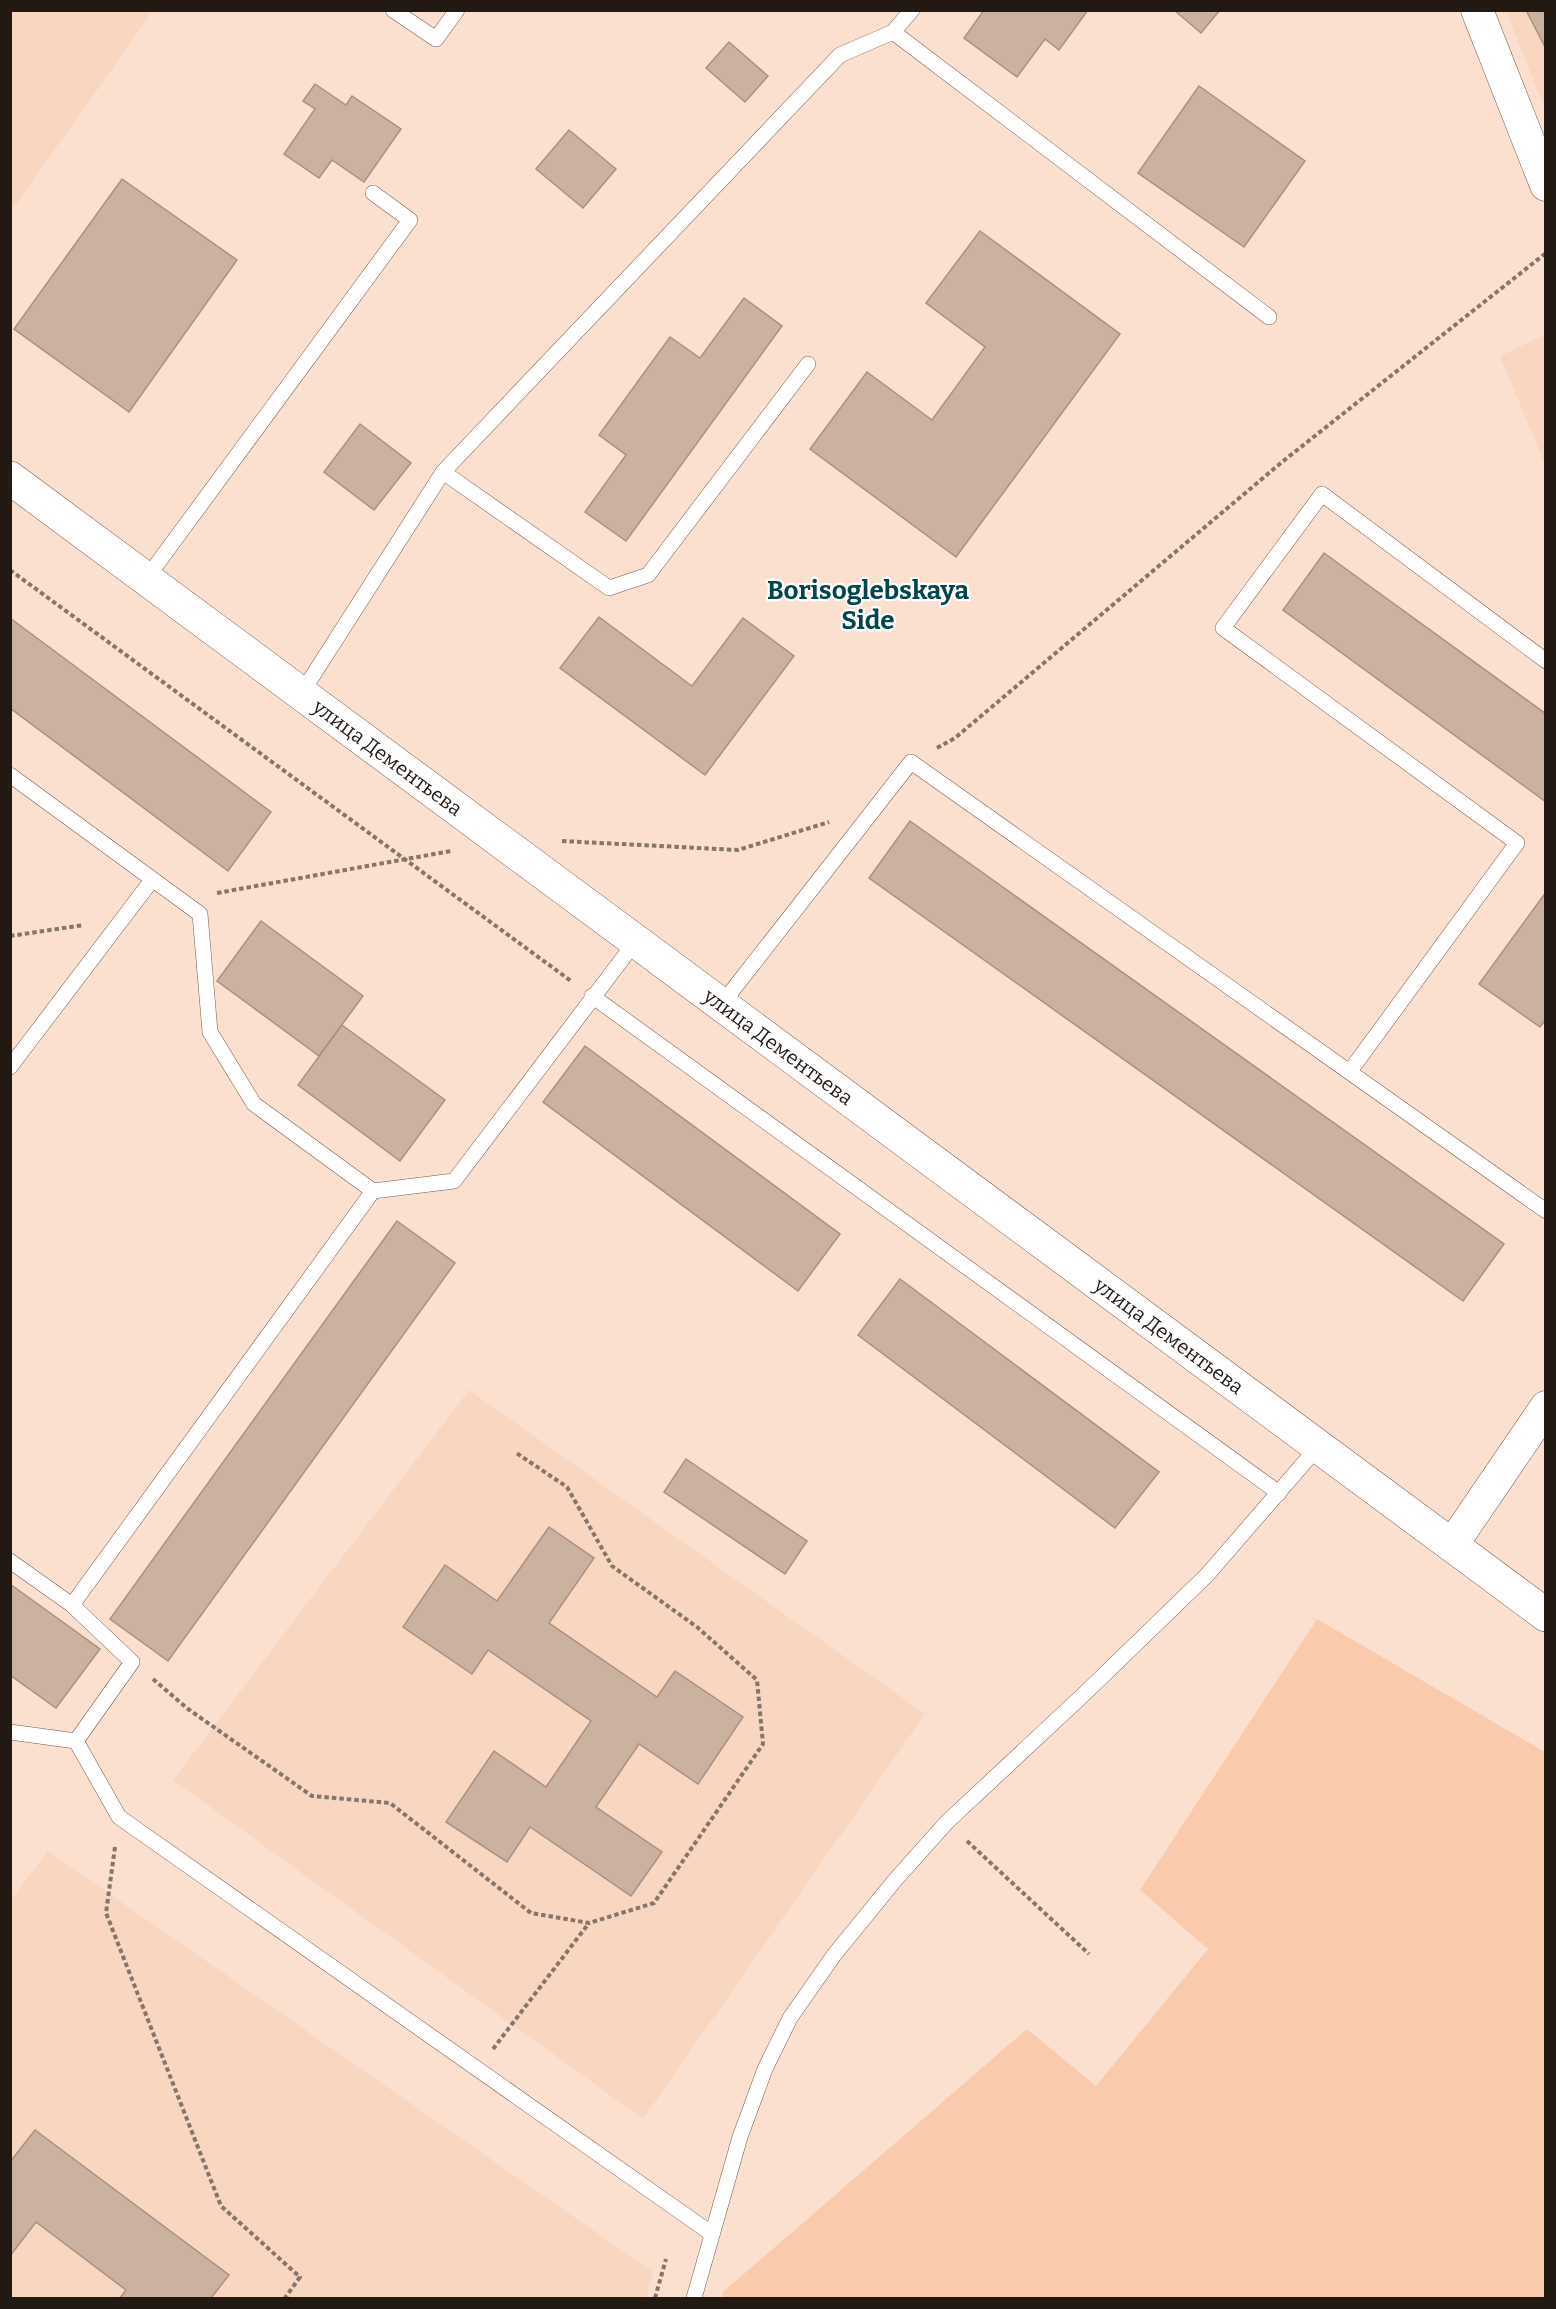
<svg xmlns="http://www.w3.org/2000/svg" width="1556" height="2309" viewBox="0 0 1556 2309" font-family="Bitter,serif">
  <rect width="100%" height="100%" fill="#fbe0cf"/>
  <g fill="#f8d6c0">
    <path d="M11,10l142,1 -142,200 -1,-200z"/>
    <path d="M1506,11h39v99z"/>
    <path d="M1545,335v130l-45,-109z"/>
    <path d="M469,1390l456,324 -282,405 -470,-339z"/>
    <path d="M48,1851l605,421 -7,26h-635l-1,-397z"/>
  </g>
  <path fill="#f9cbac" d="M1317,1619l228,133v546h-823l1,-6 304,-263 69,57 112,-137 -68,-59z"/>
  <g fill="#cbb1a0" stroke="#a99080" stroke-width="1.5">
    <path d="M984,10h104l-29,40 -14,-11 -28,38 -53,-39z"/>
    <path d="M1174,10h46l-19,23z"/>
    <path d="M1526,10h20v39z"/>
    <path d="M729,42l39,34 -23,26 -39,-34z"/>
    <path d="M315,84l31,21 6,-9 49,33 -37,53 -32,-22 -13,18 -35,-24 31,-45 -12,-8z"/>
    <path d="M1199,86l106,75 -61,86 -106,-74z"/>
    <path d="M569,130l47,39 -33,39 -47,-39z"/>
    <path d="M122,179l115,81 -108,152 -115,-83z"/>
    <path d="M980,231l140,103 -164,223 -146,-108 57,-77 65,48 53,-73 -59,-44z"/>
    <path d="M744,298l38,28 -156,215 -41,-29 41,-57 -27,-20 71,-98 30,21z"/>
    <path d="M360,424l51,39 -37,47 -50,-38z"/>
    <path d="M1324,553l222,161v88l-263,-192z"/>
    <path d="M599,617l93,69 51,-68 51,38 -89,119 -145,-107z"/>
    <path d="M10,618l261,194 -43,59 -218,-163z"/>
    <path d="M910,821l594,423 -41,57 -594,-423z"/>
    <path d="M1546,892v127l-6,8 -61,-43z"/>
    <path d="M261,921l102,75 -44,60 -102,-75z"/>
    <path d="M342,1025l103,75 -45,61 -102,-76z"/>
    <path d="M585,1046l255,188 -42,57 -255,-189z"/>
    <path d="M397,1221l58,42 -287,398 -58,-42z"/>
    <path d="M900,1279l259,193 -44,56 -257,-193z"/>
    <path d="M686,1459l121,82 -22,33 -121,-82z"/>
    <path d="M549,1527l45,31 -45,65 108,74 18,-26 68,46 -45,67 -59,-40 -43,63 66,45 -31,44 -101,-69 -23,35 -61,-40 48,-71 52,36 45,-66 -103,-71 -16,24 -69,-47 42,-62 52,36z"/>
    <path d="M10,1584l90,65 -44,59 -46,-33z"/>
    <path d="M35,2130l194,145 -18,23h-91l6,-8 -90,-68 -26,34v-94z"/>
  </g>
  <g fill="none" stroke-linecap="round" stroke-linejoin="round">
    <g stroke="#725c4d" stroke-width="16">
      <g id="service">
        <path d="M393,10l43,29 21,-29"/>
        <path d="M893,32l376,285"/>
        <path d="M443,472l166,116 39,-13 160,-211"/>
        <path d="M146,579l264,-359 -37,-27"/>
        <path d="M301,694l142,-222 397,-417 53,-23 19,-22"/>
        <path d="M10,775l190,139 10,118 44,72 119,87"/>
        <path d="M592,996l687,497"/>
        <path d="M721,1005l190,-243 635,449"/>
        <path d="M10,1067l142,-187"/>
        <path d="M1350,1071l167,-228 -294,-215 99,-134 224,167"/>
        <path d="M10,1561l62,44 301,-414 81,-10 182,-240"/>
        <path d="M10,1732l66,9 56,-79 -60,-57"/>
        <path d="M76,1741l43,76 593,417"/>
        <path d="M694,2298l46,-161 25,-68 25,-51 44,-63 62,-76 51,-57 135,-126 125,-121 110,-127"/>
      </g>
    </g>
    <g stroke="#725c4d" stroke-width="33">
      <g id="minor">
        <path d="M1477,10l69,175"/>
        <path d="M1452,1545l94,-138"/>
      </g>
    </g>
    <g stroke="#725c4d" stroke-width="34">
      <g id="tertiary">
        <path id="s1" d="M10,478l1536,1137"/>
      </g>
    </g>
    <g stroke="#86756a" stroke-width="4" stroke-dasharray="4.5 3" stroke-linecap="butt">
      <path d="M10,570l561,411"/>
      <path d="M937,748l18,-10 327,-276 264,-209"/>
      <path d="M562,841l176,9 91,-28"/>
      <path d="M217,893l234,-42"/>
      <path d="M10,936l74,-11"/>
      <path d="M153,1679l35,30 124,87 78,7 141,110 58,10 65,-20 109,-159 -6,-64 -60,-53 -85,-61 -45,-79 -52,-35"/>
      <path d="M967,1841l122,113"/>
      <path d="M115,1847l-9,66 115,293 79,71 -15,21"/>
      <path d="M493,2049l96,-126"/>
      <path d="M655,2298l11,-39"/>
    </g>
    <use href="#service" stroke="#fff" stroke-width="15"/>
    <use href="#minor" stroke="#fff" stroke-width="32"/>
    <use href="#tertiary" stroke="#fff" stroke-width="33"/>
  </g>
  <g text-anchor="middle" stroke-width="4.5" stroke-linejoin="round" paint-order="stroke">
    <g font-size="20" fill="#221913" stroke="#fff">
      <text dy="7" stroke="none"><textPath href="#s1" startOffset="470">улица Дементьева</textPath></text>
      <text dy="7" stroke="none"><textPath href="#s1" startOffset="956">улица Дементьева</textPath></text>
      <text dy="7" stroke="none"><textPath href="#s1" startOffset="1442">улица Дементьева</textPath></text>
    </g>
    <g font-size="26" font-weight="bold" fill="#02454b" stroke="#fff">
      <text x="868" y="599">Borisoglebskaya<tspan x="868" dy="30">Side</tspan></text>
    </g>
  </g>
  <rect width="1556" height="2309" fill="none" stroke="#221913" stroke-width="24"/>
</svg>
